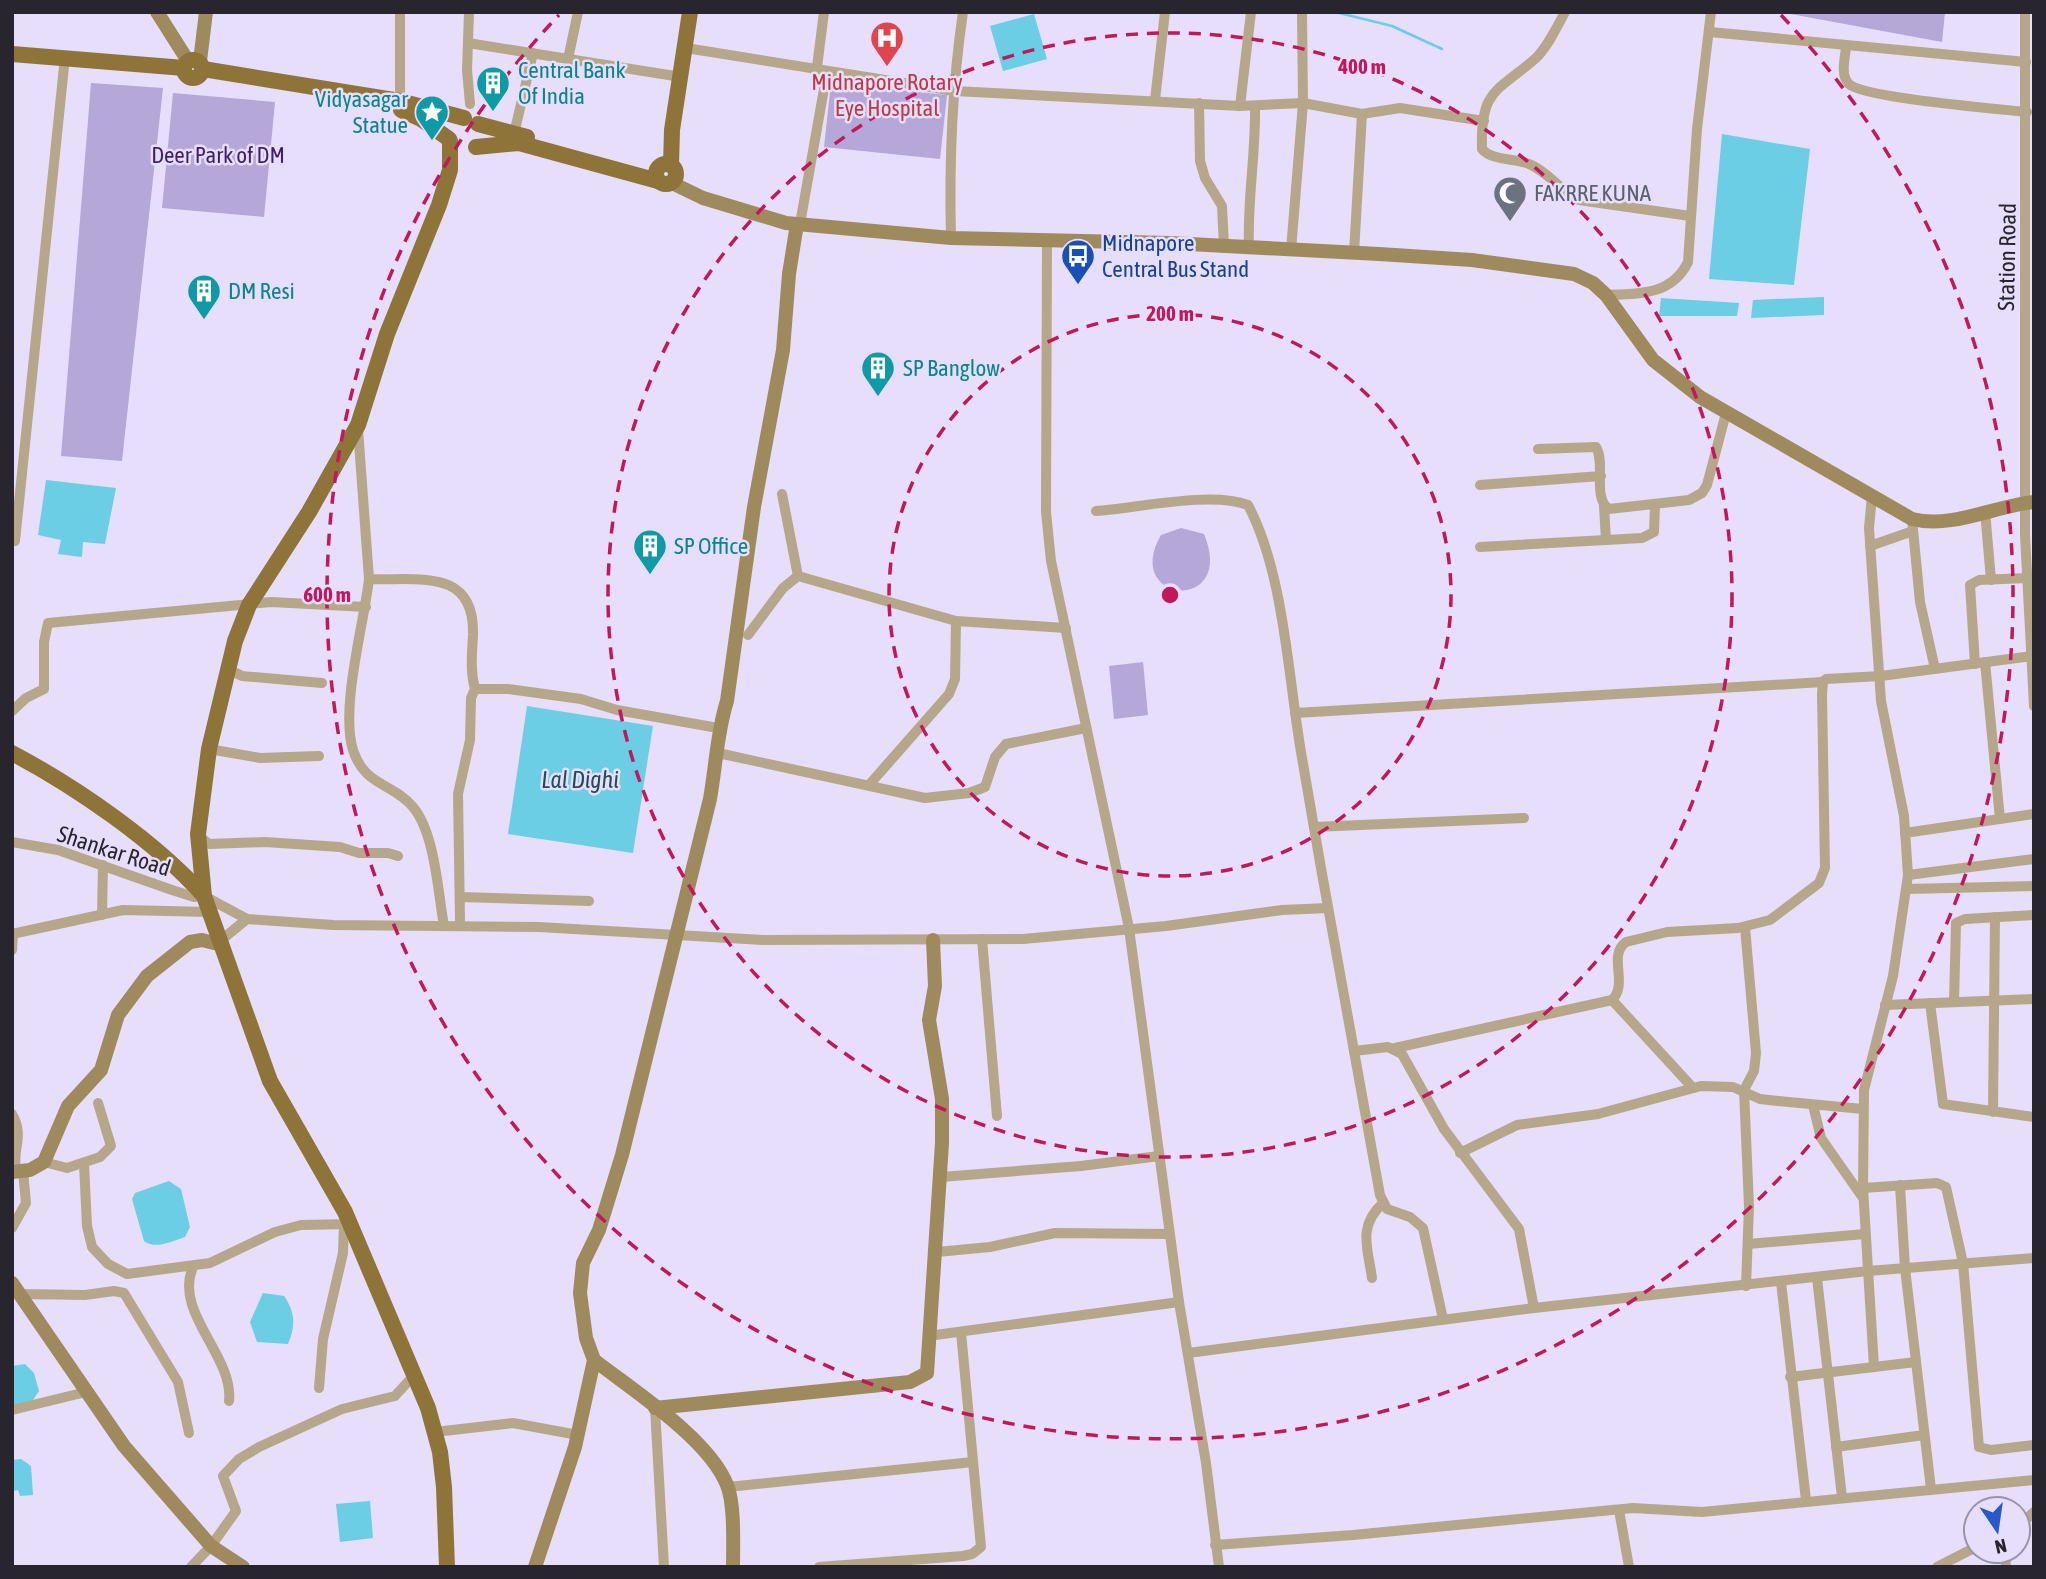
<svg xmlns="http://www.w3.org/2000/svg" width="2046" height="1579" viewBox="0 0 2046 1579" font-family="'Asap Condensed',sans-serif">
  <rect width="100%" height="100%" fill="#e6defa"/>
  <g fill="#b5a7d7">
    <path d="M1780,12h165l-3,30z"/>
    <path d="M91,83l72,5 -41,373 -61,-5z"/>
    <path d="M831,83l116,12 -7,64 -116,-12z"/>
    <path d="M173,93l102,9 -11,115 -102,-9z"/>
    <path d="M1181,528l23,6c33,80 -83,70 -43,1z"/>
    <path d="M1143,662l5,53 -34,4 -5,-53z"/>
  </g>
  <g fill="#6bcee5">
    <path d="M1034,14l13,45 -44,12 -13,-45z"/>
    <path d="M1722,134l88,15 -16,136 -85,-6z"/>
    <path d="M1824,297v18l-73,3 2,-18z"/>
    <path d="M1661,298l78,5 -2,13h-78z"/>
    <path d="M46,480l70,8 -11,56 -22,-2 -1,15 -24,-3 3,-14 -23,-5z"/>
    <path d="M527,706l126,20 -20,127 -125,-19z"/>
    <path d="M169,1181l12,8 9,38 -5,10c-13,4 -29,13 -41,4l-12,-42 3,-6z"/>
    <path d="M263,1293l21,3c11,16 12,29 4,48l-31,-2 -7,-20z"/>
    <path d="M25,1364l9,9 5,18 -6,9 -21,7v-41z"/>
    <path d="M21,1459l10,7 2,29 -13,1 -2,-6 -6,1v-31z"/>
    <path d="M370,1501l3,37 -33,4 -4,-38z"/>
  </g>
  <g fill="none" stroke-linecap="round" stroke-linejoin="round">
    <path stroke="#6bcee5" stroke-width="2.5" d="M1335,12l57,14 50,23"/>
    <g stroke="#b6a78a" stroke-width="10">
      <path d="M469,12l-2,58 3,34"/>
      <path d="M1565,12c-8,15 -17,34 -29,46 -39,34 -56,31 -54,91 10,12 33,9 47,15 20,8 31,27 50,36l111,16"/>
      <path d="M2025,12v523l9,171"/>
      <path d="M1710,32l316,30"/>
      <path d="M468,43l213,34"/>
      <path d="M1846,47c-1,12 -6,28 3,37 14,14 151,25 178,28"/>
      <path d="M686,48l268,43 286,15 63,-3 59,11 38,-6 84,13"/>
      <path d="M568,59l10,-47"/>
      <path d="M817,67l7,-55"/>
      <path d="M1155,100l10,-88"/>
      <path d="M400,101v-89"/>
      <path d="M1199,103l1,58 5,17 17,28 2,40"/>
      <path d="M1240,106l11,-94"/>
      <path d="M514,134l19,-81"/>
      <path d="M800,224l27,-152"/>
      <path d="M951,238c-2,-76 1,-151 12,-226"/>
      <path d="M1047,242l-1,270 5,49 78,367 50,374 27,161 13,104"/>
      <path d="M1249,247c-2,-47 7,-93 6,-141"/>
      <path d="M1291,250l12,-147 -1,-91"/>
      <path d="M1354,253l8,-139"/>
      <path d="M1606,295c34,-1 66,0 82,-33l9,-133 14,-117"/>
      <path d="M358,429l11,150c49,2 106,-12 104,56 -1,19 -3,36 2,54"/>
      <path d="M1538,449l58,-2c10,16 -4,51 13,62l80,-9 13,-7 5,-8 19,-72"/>
      <path d="M1480,485l121,-9"/>
      <path d="M782,494l16,82"/>
      <path d="M1872,496l-3,32 12,173 23,115 4,59 -15,101 -29,114 -1,98 11,179"/>
      <path d="M1604,506l2,34"/>
      <path d="M1096,511c41,-3 115,-20 152,-6 36,68 40,171 53,247 25,148 52,296 79,443l7,14 23,8 13,11 20,91"/>
      <path d="M1985,511l6,69"/>
      <path d="M1912,519l8,83 15,67"/>
      <path d="M15,541l50,-484"/>
      <path d="M1870,546l43,-15"/>
      <path d="M1480,547l162,-9 12,-6 1,-27"/>
      <path d="M369,579c-5,45 -29,129 -16,171 12,37 39,32 60,57 22,26 25,86 31,119"/>
      <path d="M748,635l35,-47 15,-12 158,45"/>
      <path d="M1985,662l15,157"/>
      <path d="M1975,664l-5,-79 9,-5 48,-2"/>
      <path d="M230,670l12,6 80,7"/>
      <path d="M12,711l14,-13 18,-9v-47l4,-19 223,-21 95,5"/>
      <path d="M1295,713l528,-31"/>
      <path d="M209,749l51,9 59,-2"/>
      <path d="M718,753l207,45 44,-5 16,-6 10,-30 11,-13 80,-16"/>
      <path d="M869,785l80,-91 6,-15 1,-58 110,7"/>
      <path d="M1314,827l210,-9"/>
      <path d="M1905,833l129,-19"/>
      <path d="M198,835l11,9 56,-2 75,5 19,6h29l10,3"/>
      <path d="M12,842l46,8 114,40 22,7 10,-1 43,23 86,6 206,2 224,13 260,-1 143,-13 116,-16 46,-2"/>
      <path d="M1908,875l126,-16"/>
      <path d="M1907,889l127,-3"/>
      <path d="M460,897l129,4"/>
      <path d="M102,915l1,-50"/>
      <path d="M460,920l-2,-126 12,-54 1,-42 4,-9h33l73,10 36,11 101,18"/>
      <path d="M1745,927l11,126 -2,18 -10,19 5,116 -3,80"/>
      <path d="M12,934l111,-24 87,2"/>
      <path d="M982,939l15,177"/>
      <path d="M220,941l27,-22"/>
      <path d="M12,950l1,-16"/>
      <path d="M1612,1000l81,88"/>
      <path d="M1954,1002l2,-79 9,-4 69,-4"/>
      <path d="M1930,1003l13,101 91,13"/>
      <path d="M1885,1005l149,-6"/>
      <path d="M1395,1048l217,-48c17,-17 -5,-44 14,-58l41,-10 71,-4 32,-8 49,-37 6,-15 -3,-174 1,-12 3,-3 55,-3 151,-20"/>
      <path d="M1354,1051l34,-4 14,7 42,75 75,100 15,79"/>
      <path d="M1813,1105l8,33 42,60"/>
      <path d="M1993,1112l2,-195"/>
      <path d="M12,1114c13,23 0,33 4,56"/>
      <path d="M1460,1153l57,-28 81,-11 103,-28 32,1 27,12 18,2 85,8"/>
      <path d="M44,1162l23,6 33,-11 11,-11 -13,-43"/>
      <path d="M84,1164l3,62 5,21 16,17 19,10 83,-11 65,-31 26,-7 49,-1"/>
      <path d="M941,1177l140,-11 78,-10"/>
      <path d="M1900,1185l5,83 26,221"/>
      <path d="M1863,1188l74,-5 9,4 17,76 16,184 12,3 43,-5"/>
      <path d="M12,1228l14,-25 -3,-32"/>
      <path d="M1748,1244l117,-10"/>
      <path d="M937,1252l53,-5 65,-14 114,1"/>
      <path d="M193,1267c-20,45 41,89 36,134"/>
      <path d="M1372,1278c-4,-30 -15,-51 11,-75"/>
      <path d="M1817,1278l25,219"/>
      <path d="M1781,1282l25,218"/>
      <path d="M20,1294l65,1 29,-4 10,2 54,89 11,51"/>
      <path d="M928,1336l251,-34"/>
      <path d="M1188,1353l346,-45 334,-37 166,-13"/>
      <path d="M1790,1377l126,-15"/>
      <path d="M319,1388l4,-49 20,-86 1,-29"/>
      <path d="M655,1408l9,159"/>
      <path d="M12,1410l74,-18"/>
      <path d="M435,1432l78,-9 65,12"/>
      <path d="M1836,1447l88,-12"/>
      <path d="M728,1487l245,-25"/>
      <path d="M1619,1510l10,57"/>
      <path d="M2018,1527l16,-15"/>
      <path d="M1215,1545l138,-10 280,-27 69,4 332,-32"/>
      <path d="M2005,1551l1,16"/>
      <path d="M191,1567l20,-21 25,-35 -13,-35 16,-17 20,-12 83,-38 53,-13 20,-22"/>
      <path d="M819,1567l144,-11 9,-2 9,-7 -20,-215"/>
      <path d="M1937,1567l39,-20"/>
    </g>
    <g stroke="#9f8a5d" stroke-width="14">
      <path d="M157,12l31,49"/>
      <path d="M200,61l6,-49"/>
      <path d="M672,183l31,15 83,25 165,15 219,5 209,11 93,6 102,14 19,9 13,12 47,65 47,37 212,122c40,10 82,-13 122,-17"/>
      <path d="M12,1172l18,-2 14,-8 24,-56 33,-36 17,-55 29,-39 43,-34 12,-2 20,5"/>
      <path d="M12,1283l112,163 87,100 32,21"/>
      <path d="M594,1360c40,31 115,79 133,125 8,19 6,61 6,82"/>
      <path d="M655,1408l255,-26 17,-9 15,-230v-44l-13,-79 6,-34 -2,-46"/>
      <path d="M535,1567l40,-120 19,-87 -8,-22 -6,-45 3,-30 16,-33 23,-75 88,-356c6,-34 7,-67 17,-98l27,-194 29,-157 6,-76 8,-50"/>
    </g>
    <g stroke="#8f743a" stroke-width="16">
      <path d="M12,54l172,14"/>
      <circle cx="193" cy="69" r="9"/>
      <path d="M203,69l197,32 64,17"/>
      <path d="M401,110l20,9 28,20"/>
      <path d="M478,124l49,13"/>
      <path d="M476,147l43,-4 139,38"/>
      <circle cx="666" cy="174" r="10"/>
      <path d="M671,165l1,-35 18,-118"/>
      <path d="M12,753c64,34 143,88 192,143"/>
      <path d="M447,1567l-3,-80 -4,-35 -12,-44 -83,-196 -75,-131 -66,-185 -6,-62 11,-85 26,-108 14,-36 60,-93 49,-87 29,-91 52,-129 11,-35v-29"/>
    </g>
  </g>
  <g fill="none" stroke="#c2185b" stroke-width="3.5" stroke-dasharray="12 9">
    <circle cx="1170" cy="595" r="281"/>
    <circle cx="1170" cy="595" r="562"/>
    <path d="M1781 15A843 843 0 1 1 559 15"/>
  </g>
  <defs>
    <g id="hospital-pin" transform="scale(1.75)"><path d="M0 17L-7.5 6A9.5 9.5 0 1 1 7.5 6Z" fill="#e0444e" stroke="#e6defa"/><path d="M-5-5h3v3.5h4V-5h3V5h-3V1.5h-4V5h-3Z" fill="#fff"/></g>
    <g id="building-pin" transform="scale(1.75)"><path d="M0 17L-7.5 6A9.5 9.5 0 1 1 7.5 6Z" fill="#0f9aa8" stroke="#e6defa"/><path d="M-4-6H4V6H1V3H-1V6H-4ZM-2.5-4.3h1.7v1.8h-1.7ZM.8-4.3h1.7v1.8H.8ZM-2.5-1h1.7V.8h-1.7ZM.8-1h1.7V.8H.8Z" fill="#fff"/></g>
    <g id="sight-pin" transform="scale(1.75)"><path d="M0 17L-7.5 6A9.5 9.5 0 1 1 7.5 6Z" fill="#0f9aa8" stroke="#e6defa"/><path d="M0-6L1.8-2.2L6-1.7L2.9 1.2L3.7 5.4L0 3.3L-3.7 5.4L-2.9 1.2L-6-1.7L-1.8-2.2Z" fill="#fff"/></g>
    <g id="mosque-pin" transform="scale(1.75)"><path d="M0 17L-7.5 6A9.5 9.5 0 1 1 7.5 6Z" fill="#6b7280" stroke="#e6defa"/><path d="M3.5-4.9A6 6 0 1 0 3.5 4.9A5 5 0 1 1 3.5-4.9Z" fill="#fff"/></g>
    <g id="bus-pin" transform="scale(1.75)"><path d="M0 17L-7.5 6A9.5 9.5 0 1 1 7.5 6Z" fill="#1a4fb4" stroke="#e6defa"/><path d="M-5-6H5V4H4V6H2V4H-2V6H-4V4H-5ZM-3.5-4V0h7V-4ZM-3.5 1.2v1.5H-2V1.2ZM2 1.2v1.5H3.5V1.2Z" fill="#fff"/></g>
  </defs>
  <g fill-rule="evenodd">
    <use href="#hospital-pin" x="887" y="38"/>
    <use href="#building-pin" x="493" y="83"/>
    <use href="#sight-pin" x="432" y="112"/>
    <use href="#mosque-pin" x="1510" y="193"/>
    <use href="#bus-pin" x="1078" y="256"/>
    <use href="#building-pin" x="204" y="291"/>
    <use href="#building-pin" x="878" y="368"/>
    <use href="#building-pin" x="650" y="546"/>
  </g>
  <g text-anchor="middle" stroke-width="5" stroke-linejoin="round" paint-order="stroke">
    <g font-size="23" fill="#0d838f" stroke="#e6defa" text-anchor="start">
      <text x="518" y="78">Central Bank<tspan x="518" dy="26">Of India</tspan></text>
      <text x="408" y="107" text-anchor="end">Vidyasagar<tspan x="408" dy="26">Statue</tspan></text>
      <text x="228" y="299">DM Resi</text>
      <text x="903" y="376">SP Banglow</text>
      <text x="674" y="554">SP Office</text>
    </g>
    <g font-size="23" fill="#be3a42" stroke="#e6defa">
      <text x="887" y="90">Midnapore Rotary<tspan x="887" dy="26">Eye Hospital</tspan></text>
    </g>
    <g font-size="23" fill="#3f1f6d" stroke="#e6defa">
      <text x="218" y="163">Deer Park of DM</text>
    </g>
    <g font-size="23" fill="#5b616d" stroke="#e6defa" text-anchor="start">
      <text x="1534" y="201">FAKRRE KUNA</text>
    </g>
    <g font-size="23" fill="#164399" stroke="#e6defa" text-anchor="start">
      <text x="1102" y="251">Midnapore<tspan x="1102" dy="26">Central Bus Stand</tspan></text>
    </g>
    <g font-size="23" fill="#28252f" stroke="#e6defa">
      <text transform="translate(2007 257) rotate(-89)" y="8">Station Road</text>
      <text transform="translate(114 851) rotate(18)" y="8">Shankar Road</text>
    </g>
    <g font-size="24" font-style="italic" fill="#204d57" stroke="#e6defa">
      <text x="580" y="788">Lal Dighi</text>
    </g>
  </g>
  <circle cx="1170" cy="595" r="10" fill="#c2185b" stroke="#e6defa" stroke-width="3.5"/>
  <g font-size="21" text-anchor="middle" font-weight="bold" fill="#c2185b" stroke="#e6defa" stroke-width="5" stroke-linejoin="round" paint-order="stroke">
    <text x="1362" y="74">400 m</text>
    <text x="1170" y="321">200 m</text>
    <text x="327" y="602">600 m</text>
  </g>
  <rect width="2046" height="1579" fill="none" stroke="#28252f" stroke-width="28"/>
  <g transform="translate(1997 1530) rotate(167)"><circle r="33" fill="#e6defa" stroke="#9a94a9" stroke-width="2"/>
  <path d="M0-5L12 26L0 18L-12 26Z" fill="#2759c7"/>
  <text y="-10" font-size="19" font-weight="bold" text-anchor="middle" fill="#28252f">N</text>
  </g>
</svg>
